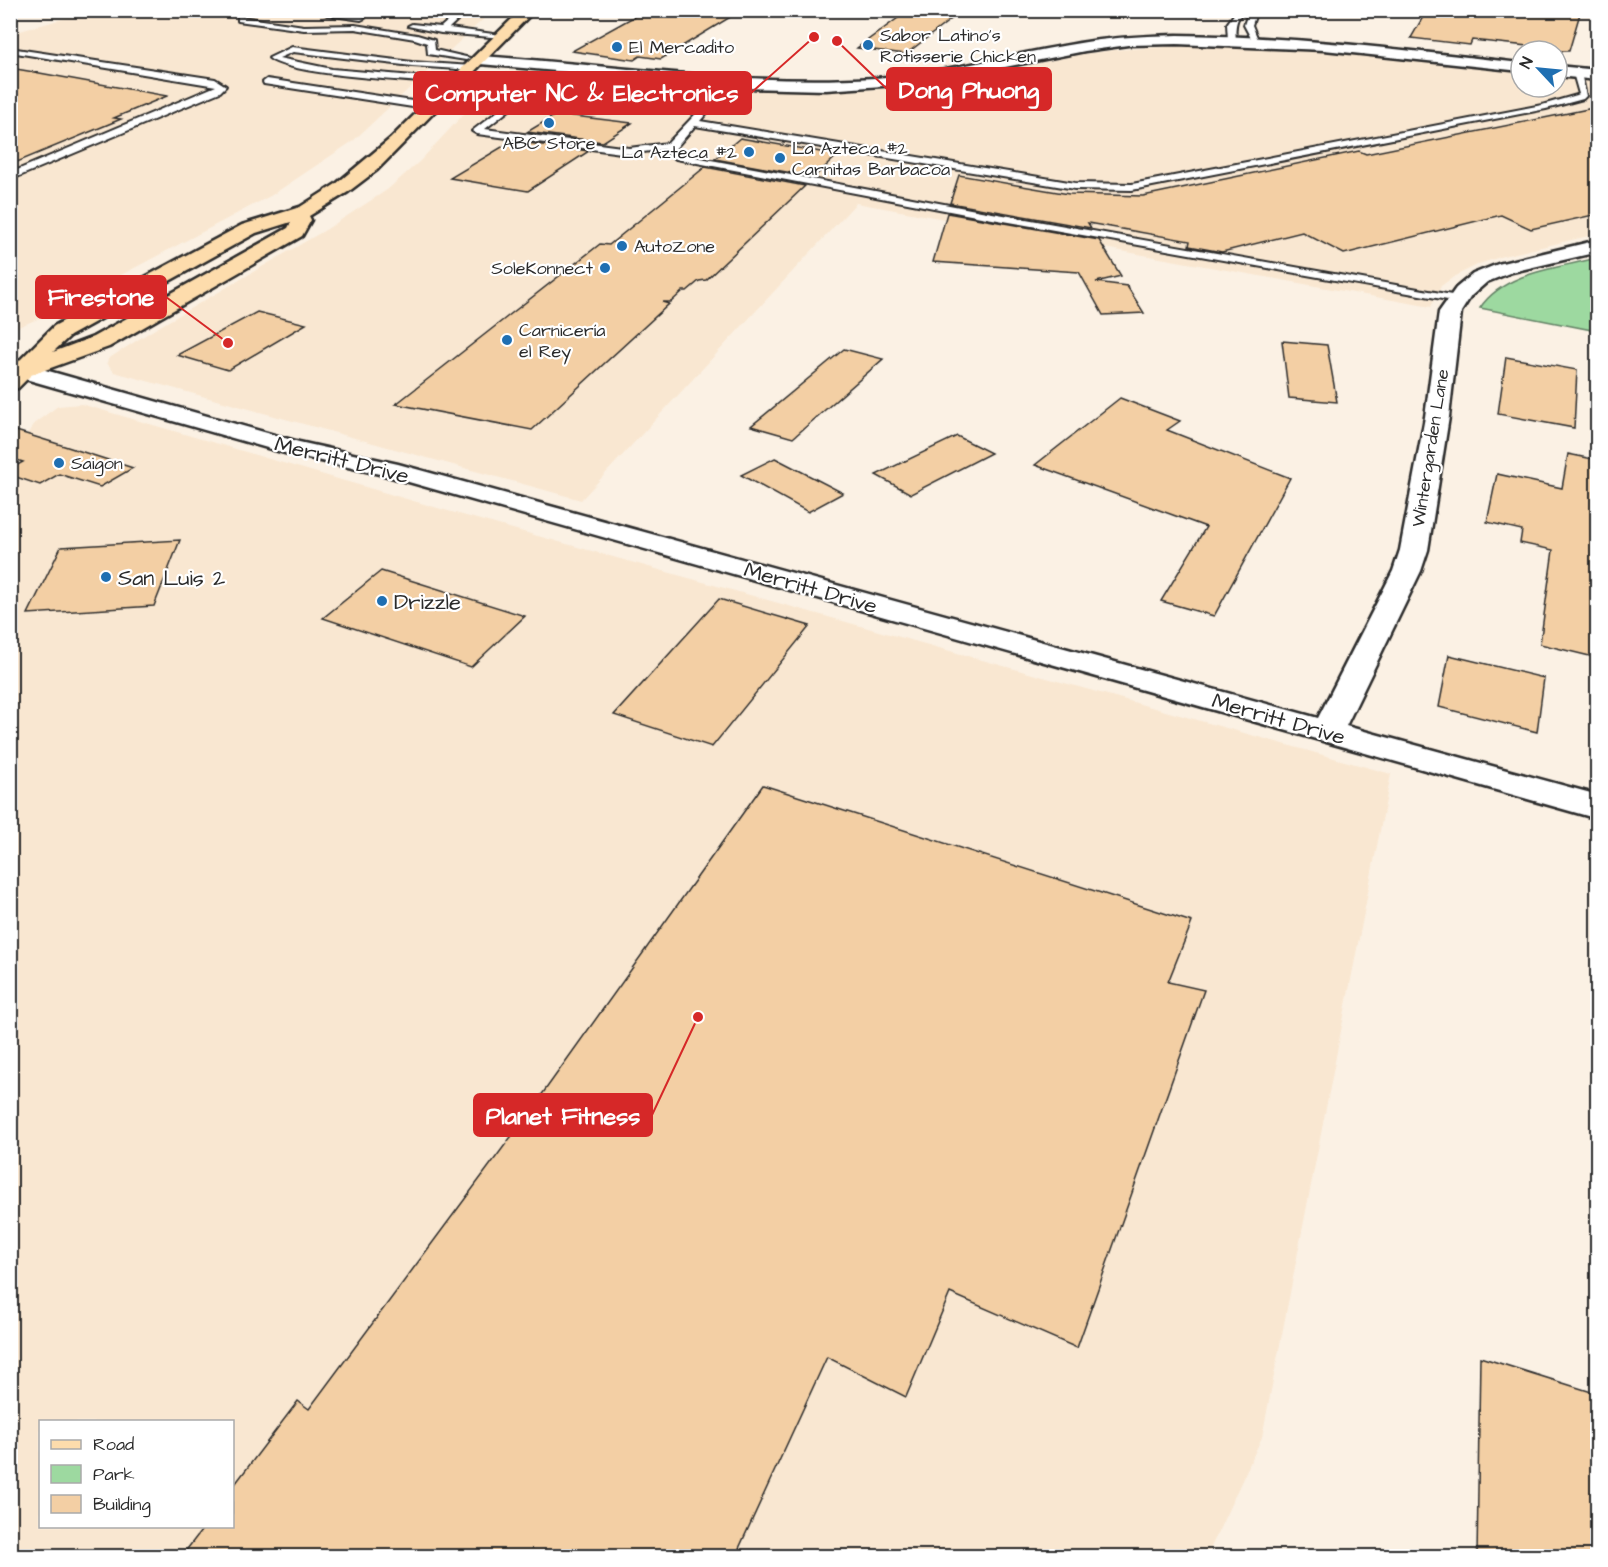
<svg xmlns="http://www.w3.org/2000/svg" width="1608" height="1567" viewBox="0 0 1608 1567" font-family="'Architects Daughter',sans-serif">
  <rect width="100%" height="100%" fill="#fbf1e4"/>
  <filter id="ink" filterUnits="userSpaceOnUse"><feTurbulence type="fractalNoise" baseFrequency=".0167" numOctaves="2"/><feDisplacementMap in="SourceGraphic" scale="12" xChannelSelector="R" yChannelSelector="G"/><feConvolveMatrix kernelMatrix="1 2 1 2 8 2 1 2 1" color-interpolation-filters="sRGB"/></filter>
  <g filter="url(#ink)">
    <g fill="#f9e7d1" fill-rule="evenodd">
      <path d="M90,11h402l-139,130 -81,54 -232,123 -29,12 -1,-296z"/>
      <path d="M1199,45l125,6 197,22v14h36v-10l40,4v153l-94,22 -24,8 -24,12 -14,10 -10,21 -575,-104 -275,297 -467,-128 -7,-9 1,-4 42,-27 177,-103 60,-39 33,-29 82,-88 27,-5 223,21 94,2 48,-3 87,-11 94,-22 40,-5z"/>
      <path d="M81,404l360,105 950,265 -129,663 -55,119h-1196l-1,-1099 26,-35 22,-16zM40,1422h192v104h-192z"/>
    </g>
    <path fill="#9dd9a0" stroke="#648266" stroke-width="1.5" d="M1597,258v73l-117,-23c24,-36 78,-40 117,-50z"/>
    <g fill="#f3cfa4" stroke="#2b2b2b" stroke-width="1.5">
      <path d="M646,10h96l-81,49 -21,-3 -6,4 -62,-9z"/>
      <path d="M909,10h54l-57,44 -49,-6z"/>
      <path d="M1427,10h154l-12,41h-43l1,-5 -55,-6 -2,5 -59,-7z"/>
      <path d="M10,68l24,4 133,24 -53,22 7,1 -111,46z"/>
      <path d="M1598,107v107l-67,15 -30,-14 -157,39 -42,-22 -80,20 -33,-6 1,-5 -102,-18 3,5 -141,-25 9,-28 110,19 74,2 216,-45 7,3z"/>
      <path d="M557,114l75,9 -29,19 -76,-10z"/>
      <path d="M740,138l98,17 -24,22 -99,-18z"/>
      <path d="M512,141l77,10 -61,40 -78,-13z"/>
      <path d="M705,167l100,19 -99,94 -7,1 -12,10h-4l-12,11h-9l7,2 -137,126 -136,-26 204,-160 9,1z"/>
      <path d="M947,213l152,27 22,36 -25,6 31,4 17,27 -41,2 -24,-43 -146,-10z"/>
      <path d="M257,312l49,12 -78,46 -51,-15z"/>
      <path d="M1282,341l45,4 10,57 -48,-4z"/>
      <path d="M844,349l39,10 -90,79 -42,-12z"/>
      <path d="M1506,357l71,13 -3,58 -76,-14z"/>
      <path d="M1120,398l60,23 -13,9 123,48 -76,138 -53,-15 45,-74 -171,-62z"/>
      <path d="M13,430l42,13 78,25 -33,19 -41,-13 -19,11 -30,-10v-6l13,-7 -13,-4z"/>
      <path d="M957,436l34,17 -80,41 -35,-19z"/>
      <path d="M1568,454l30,6v198l-58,-14 13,-94 -33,-7 2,-13 -35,-8 10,-48 65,14z"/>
      <path d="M775,458l68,35 -35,19 -67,-37z"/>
      <path d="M180,540l-26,66 -126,8 33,-67z"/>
      <path d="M381,571l144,45 -54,51 -148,-49z"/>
      <path d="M719,599l91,27 -98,121 -98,-32z"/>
      <path d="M1449,655l95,23 -7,54 -98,-25z"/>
      <path d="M763,785l429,137 -24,60 36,8 -127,358 -127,-55 -44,104 -79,-40 -92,200h-554l23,-30h28v-39l66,-87 11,8 219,-295z"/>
      <path d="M1480,1357l118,37v163h-121z"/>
    </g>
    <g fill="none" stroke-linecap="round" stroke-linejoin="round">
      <g stroke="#2b2b2b" stroke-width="4">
        <g id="lane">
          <path d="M325,10l36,6 4,2 -4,2 -34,-5 -4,-2z"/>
          <path d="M460,10h8l-19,18 59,8 -4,2 -63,-5 -33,-7 4,-2 29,3z"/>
          <path d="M1237,10h10c-12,6 -12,18 -11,30l-4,2 -4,-2 -1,-16z"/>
          <path d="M1249,10h8l-5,15 7,17h-6l-9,-17z"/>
          <path d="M241,17l63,9 51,-1 62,10 17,5 1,10 35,8 -4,2 -38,-6 -1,-11 -12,-4 -60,-10 -51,1 -66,-9v-4z"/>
          <path d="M292,47l120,15 60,4 4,2 -4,2 -60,-4 -119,-14 -14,6 53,11 128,11 1,2 -4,3c-35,-4 -167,-9 -188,-27z"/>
          <path d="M10,48l205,31 11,7 -6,6 -210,88v-7l206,-87 -206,-34z"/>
          <path d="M1577,71l4,2 5,23 -3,3 -37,10 -414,81 -57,-1 -380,-63 -21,24 5,4 302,57 482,86v4l-4,1 -478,-85 -305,-58 -10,-6 -1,-4 -36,5 -152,-20 -5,-3 47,-36 3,1v4l-37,29 144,19 39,-5 61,-64 4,3 -1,2 -32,37 375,62 57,1 410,-79 35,-10 2,-1 -6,-21z"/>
          <path d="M267,79l165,25 4,3 -4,3 -168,-26 -1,-2z"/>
        </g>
      </g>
      <g stroke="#2b2b2b" stroke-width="5">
        <g id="secondary">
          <path d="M1177,35c116,1 229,15 344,28v8l-197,-21 -147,-6 -49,1 -43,6 -160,32 -99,7 -81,-2 -265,-24 -7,-4 7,-4c132,9 263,30 395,22 72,-5 140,-25 211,-36 30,-5 61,-6 91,-7z"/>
          <path d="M1557,66l41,4v10l-41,-4z"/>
          <path d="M1598,240v12l-86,20 -25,10 -16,14 -10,16 -12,105 -21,133 -7,21 -75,155 252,69v24l-1214,-344 -99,-22 -263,-75 -12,-1v-14l21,3 268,76 99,22 920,254 75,-147 7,-21 25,-133 14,-105 17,-24 17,-14 25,-10z"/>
        </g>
      </g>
      <g stroke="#2b2b2b" stroke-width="5">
        <path id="primary" d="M521,10h14l-158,160 -29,22 -39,24 2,4 -9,16 -193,111 -78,28 -13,13 -8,2v-20l44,-44 188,-101 58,-18 36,-23 54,-45zM291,222l-3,6 -195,109 -40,15 17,-16 186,-103z"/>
      </g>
      <use href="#lane" fill="#fff" fill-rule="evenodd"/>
      <use href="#secondary" fill="#fff" fill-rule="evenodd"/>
      <use href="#primary" fill="#fddcac" fill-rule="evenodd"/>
    </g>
  </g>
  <g fill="#1f6fb2" stroke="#fff" stroke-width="2">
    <circle cx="868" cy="45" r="6"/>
    <circle cx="617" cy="47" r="6"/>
    <circle cx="549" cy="123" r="6"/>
    <circle cx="749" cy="152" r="6"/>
    <circle cx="780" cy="158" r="6"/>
    <circle cx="622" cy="246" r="6"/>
    <circle cx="605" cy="268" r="6"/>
    <circle cx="507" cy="340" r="6"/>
    <circle cx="59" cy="463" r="6"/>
    <circle cx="106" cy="577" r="6"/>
    <circle cx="382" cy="601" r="6"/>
  </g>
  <g text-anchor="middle" stroke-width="4.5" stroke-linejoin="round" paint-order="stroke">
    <g font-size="18" fill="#2b2b2b" stroke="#fff" text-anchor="start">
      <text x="880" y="41">Sabor Latino's<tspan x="880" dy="21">Rotisserie Chicken</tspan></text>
      <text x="629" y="53">El Mercadito</text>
      <text x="549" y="149" text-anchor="middle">ABC Store</text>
      <text x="792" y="154">La Azteca #2<tspan x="792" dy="21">Carnitas Barbacoa</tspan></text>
      <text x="737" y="158" text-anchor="end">La Azteca #2</text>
      <text x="634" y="252">AutoZone</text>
      <text x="593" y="274" text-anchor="end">SoleKonnect</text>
      <text x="519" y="336">Carnicería<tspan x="519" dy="21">el Rey</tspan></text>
      <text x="71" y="469">Saigon</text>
    </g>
    <g font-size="18" fill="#2b2b2b" stroke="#fff">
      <text transform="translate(1430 448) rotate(-81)" y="6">Wintergarden Lane</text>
    </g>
    <g font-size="22" fill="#2b2b2b" stroke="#fff">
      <text transform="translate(342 459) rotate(14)" y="8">Merritt Drive</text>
      <text transform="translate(811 587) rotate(16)" y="8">Merritt Drive</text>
      <text transform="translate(1279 718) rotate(16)" y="8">Merritt Drive</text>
    </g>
    <g font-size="22" fill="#2b2b2b" stroke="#fff" text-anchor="start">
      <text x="118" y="585">San Luis 2</text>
      <text x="394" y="609">Drizzle</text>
    </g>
  </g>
  <path fill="none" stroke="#d62828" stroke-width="2" d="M837 41L887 89M814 37L751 93M228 343L166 297M698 1017L652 1115"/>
  <g fill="#d62828" stroke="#fff" stroke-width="2">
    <circle cx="837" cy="41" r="6"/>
    <circle cx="814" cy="37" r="6"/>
    <circle cx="228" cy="343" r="6"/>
    <circle cx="698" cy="1017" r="6"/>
  </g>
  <g fill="#d62828" stroke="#d62828" stroke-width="2">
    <rect x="887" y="68" width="164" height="42" rx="6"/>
    <rect x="414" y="72" width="337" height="42" rx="6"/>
    <rect x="36" y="276" width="130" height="42" rx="6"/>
    <rect x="474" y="1094" width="178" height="42" rx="6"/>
  </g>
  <g font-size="24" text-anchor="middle" font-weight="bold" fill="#fff">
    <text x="969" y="98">Dong Phuong</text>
    <text x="582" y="101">Computer NC &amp; Electronics</text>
    <text x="101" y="305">Firestone</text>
    <text x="563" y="1124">Planet Fitness</text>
  </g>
  <rect width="1608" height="1567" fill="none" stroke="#fff" stroke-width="36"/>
  <rect x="18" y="18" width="1572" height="1531" fill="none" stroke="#2b2b2b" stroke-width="2" filter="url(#ink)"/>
  <rect x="39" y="1420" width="195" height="108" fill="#ffffff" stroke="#aaaaaa" stroke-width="1.5"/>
  <rect x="51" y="1440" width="30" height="9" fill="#fddcac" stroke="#aaaaaa" stroke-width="1.5"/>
  <text x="93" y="1450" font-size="18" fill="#2b2b2b">Road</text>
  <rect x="51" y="1465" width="30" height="18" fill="#9dd9a0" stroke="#aaaaaa" stroke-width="1.5"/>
  <text x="93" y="1480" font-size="18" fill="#2b2b2b">Park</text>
  <rect x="51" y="1495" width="30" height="18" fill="#f3cfa4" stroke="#aaaaaa" stroke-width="1.5"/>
  <text x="93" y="1510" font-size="18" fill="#2b2b2b">Building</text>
  <g transform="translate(1539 69) rotate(296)"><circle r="28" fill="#ffffff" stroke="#aaaaaa" stroke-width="1.5"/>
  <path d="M0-4.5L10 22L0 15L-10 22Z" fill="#1f6fb2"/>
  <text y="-9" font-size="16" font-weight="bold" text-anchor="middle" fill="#2b2b2b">N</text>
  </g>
</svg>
